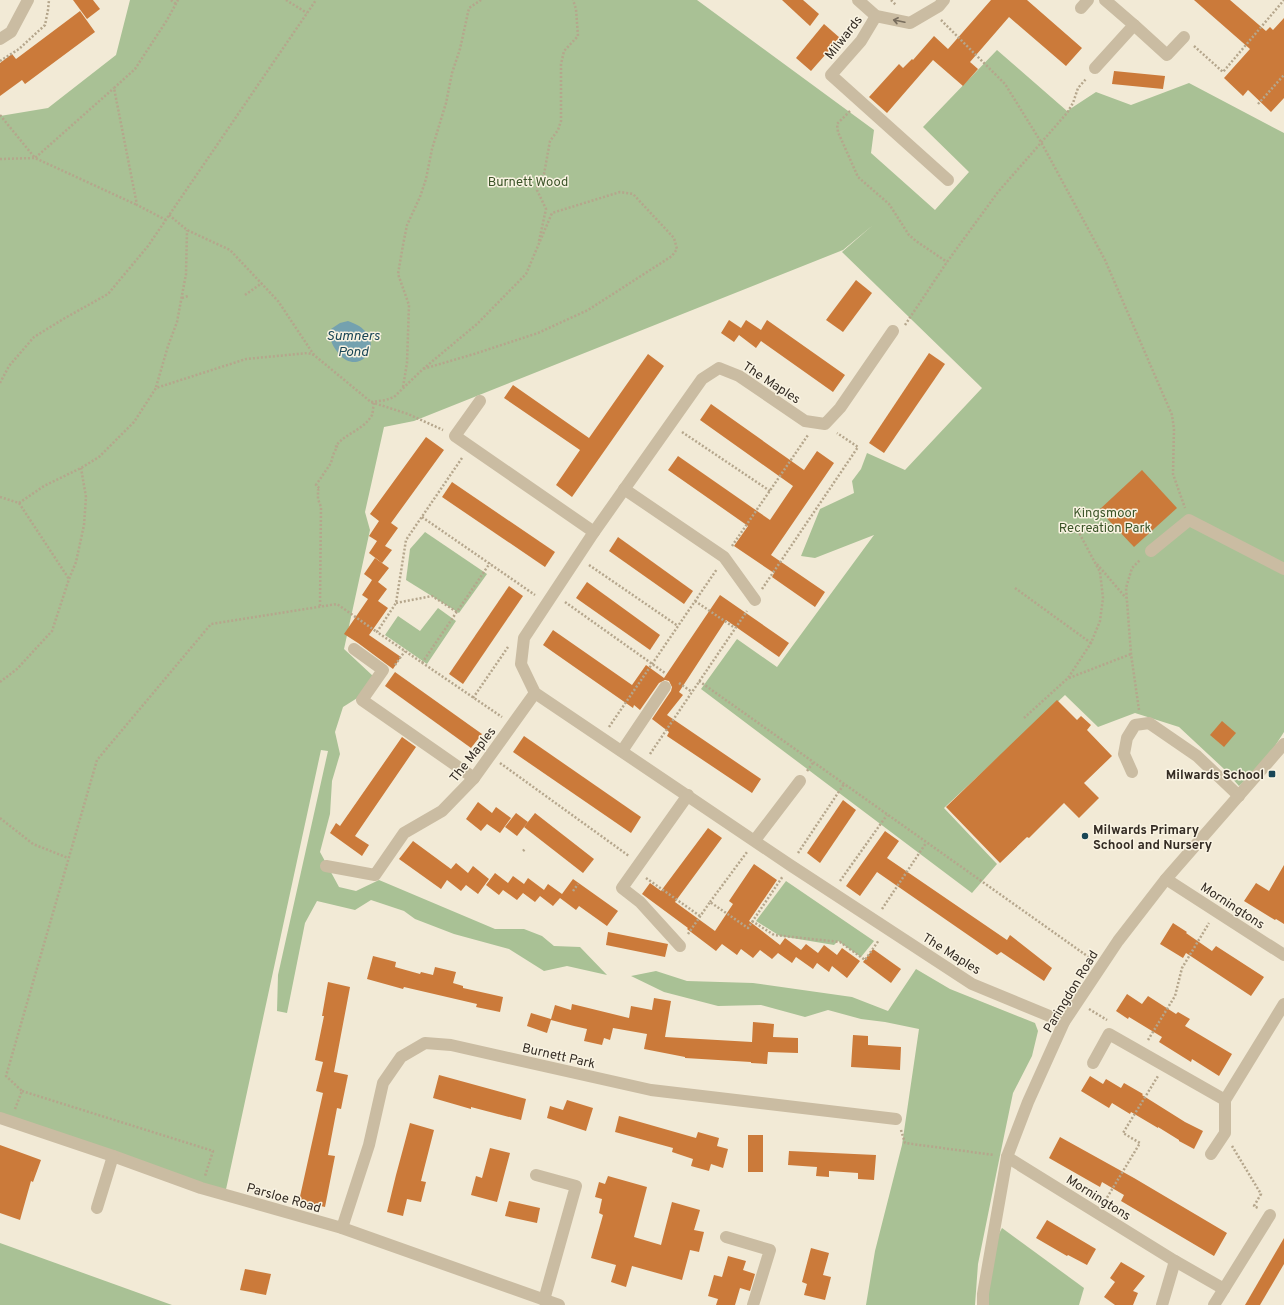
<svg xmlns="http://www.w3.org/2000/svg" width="1284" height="1305" viewBox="0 0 1284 1305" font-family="Overpass,sans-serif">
  <rect width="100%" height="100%" fill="#f2ead6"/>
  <g fill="#a9c195">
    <path d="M130,0h567l177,130 -3,23 64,57 34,-38 -46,-45 74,-77 70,61 29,-19 35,13 58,-22 95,50v599l-20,31 -25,23 -16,-18 -44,-41 -44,-14 -37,14 -33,-32 -121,113 53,56 -25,29 -271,-204 36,-50 40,28 97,-132 -59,23 -14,-2 19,-47 34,-16 -2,-12 9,-12 6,-16 38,17 77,-82 -140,-136 31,-27 -30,25 -429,171 -30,6 -19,85 5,18 -26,119 29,27 -11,19 -19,12 -8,25 5,22 -8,27 -2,33 -10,38 19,35 17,4 23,-11 116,49h29l18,7 12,10 26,1 27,28 -40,-9 -23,5 -35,-22 -55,-15 -39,-15 -11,-8 -33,-11 -16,10 -38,-9 -12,22 -18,90 -10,-2 1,-36 50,-224 -7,-1 -96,444 -225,-72v-1006l48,-8 68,-53z"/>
    <path d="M425,532l62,42 -28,39 -53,-33 4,-31z"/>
    <path d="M438,608l18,13 -29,43 -42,-29 13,-19 22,15z"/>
    <path d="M786,881l88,60 -13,16 -23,-16 -4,4 -54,-9 -24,-15z"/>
    <path d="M916,969l34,20 85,34 3,8 -6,25 -19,37 -16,77 -19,94 -3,41h-109l9,-54 27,-106 17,-116 -34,-7 -24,-3 -33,-9 -23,7 -44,-12 -43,1 -54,-14 -33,-16 25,-5 31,10 66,2 99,14 36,14z"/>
    <path d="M1002,1228l82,60 -5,17h-93l5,-56z"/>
    <path d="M0,1243l172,62h-172z"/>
  </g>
  <path fill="#74a1af" d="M348,321c45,15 13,59 -9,33 -8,-10 -9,-13 -8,-25l9,-6z"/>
  <g fill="#cb7a3a">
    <path d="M73,0h20l7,9 -13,10z"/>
    <path d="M782,0h21l16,14 -9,12z"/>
    <path d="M991,0h36l55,48 -16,18 -57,-49 -39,45 8,7 -15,17 -30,-26 -46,53 -18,-16 30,-33 4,4 9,-9 1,1 21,-24 14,13z"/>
    <path d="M1194,0h36l36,31 4,-4 3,3 11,-12v80l-13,14 -23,-22 -5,6 -19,-18 26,-29z"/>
    <path d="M80,11l15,21 -70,52 -3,-4 -22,16v-33l12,-9 4,5z"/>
    <path d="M824,24l16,14 -29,33 -15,-13z"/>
    <path d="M1114,71l51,5 -2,13 -51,-5z"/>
    <path d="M856,280l16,13 -29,39 -17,-12z"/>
    <path d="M729,320l12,8 5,-8 15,10 6,-10 78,55 -12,17 -72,-51 -5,7 -17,-13 -5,7 -13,-9z"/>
    <path d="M929,353l16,11 -61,89 -15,-10z"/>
    <path d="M648,354l16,12 -92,131 -16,-12 24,-35 -76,-52 9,-13 76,53z"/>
    <path d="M711,404l93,66 13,-19 17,12 -63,92 54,37 -10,15 -43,-30 2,-4 -40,-27 14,-20 -80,-56 10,-14 92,64 23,-34 -93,-66z"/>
    <path d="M426,437l18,13 -53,73 7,5 -13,18 7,4 -10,13 -13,-10 8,-12 -8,-5 10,-15 -9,-7z"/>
    <path d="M1142,470l35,38 -43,39 -35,-37z"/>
    <path d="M452,482l103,70 -10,15 -103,-70z"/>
    <path d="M618,537l75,54 -9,13 -75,-53z"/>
    <path d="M375,558l14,10 -11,14 9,7 -9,12 10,7 -19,27 32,22 -8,12 -35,-26 -14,-9 24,-35 -6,-4 10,-15 -8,-6z"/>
    <path d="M587,582l73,53 -10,15 -74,-52z"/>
    <path d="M509,586l14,10 -60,88 -14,-10z"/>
    <path d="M720,595l69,48 -10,14 -53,-37 -47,72 4,3 -16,20 94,64 -9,14 -85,-57 2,-4 -17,-13 19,-28 1,-4 -3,-6 -4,-1 -6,3 -19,27 -6,-5 -1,3 -90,-63 10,-15 79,55 14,-20 18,13z"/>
    <path d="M395,672l87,62 -11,14 -86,-62z"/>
    <path d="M1057,700l20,20 4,-4 10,9 -4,5 25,26 -28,27 15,15 -20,20 -15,-15 -35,35 -2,-1 -27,26 -54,-56z"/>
    <path d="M1222,721l14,12 -12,14 -14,-12z"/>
    <path d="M524,736l117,81 -10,16 -118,-81z"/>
    <path d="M402,737l14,10 -61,89 14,9 -7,11 -32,-23 6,-10 4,3z"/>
    <path d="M843,800l13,10 -36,53 -13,-10z"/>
    <path d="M478,802l14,11 4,-6 15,11 -11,15 -13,-9 -6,7 -15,-12z"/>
    <path d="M516,813l12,9 -11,14 -12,-9z"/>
    <path d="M535,813l59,46 -11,14 -59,-46z"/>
    <path d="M708,828l14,10 -47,64 40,29 18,-27 -4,-3 25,-37 23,16 -28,41 31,24 5,-7 16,12 5,-6 12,9 6,-8 13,10 5,-7 18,13 -13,17 -15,-12 -3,6 -12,-9 -4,6 -17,-12 -4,6 -14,-10 -6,6 -12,-9 -7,8 -12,-9 -4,6 -15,-11 -6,7 -29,-22 1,-1 -46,-34 8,-11 11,8z"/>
    <path d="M885,831l14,10 -12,17 120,82 3,-5 42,33 -8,13 -43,-29 -4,3 -120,-83 -17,24 -14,-10z"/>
    <path d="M413,841l38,28 5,-6 12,10 5,-7 16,13 -11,15 -12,-9 -5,6 -14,-11 -6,9 -42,-30z"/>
    <path d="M1284,865v59l-8,-5 -1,1 -31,-19 12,-18 13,8z"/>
    <path d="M495,873l13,10 5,-7 11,8 4,-6 16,12 4,-6 14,10 11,-15 45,32 -11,15 -28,-20 -3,4 -16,-12 -7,8 -13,-10 -5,6 -12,-9 -6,7 -14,-10 -4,5 -13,-10z"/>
    <path d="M1173,923l14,9 -1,1 26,18 4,-5 48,31 -13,19 -65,-43 -3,5 -23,-14z"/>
    <path d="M608,932l60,12 -3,13 -59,-12z"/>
    <path d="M873,949l28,20 -10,14 -28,-21z"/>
    <path d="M373,956l23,6 -1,5 25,7 1,-2 12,3 2,-8 21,5 -3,11 10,3v2l40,9 -3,15 -24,-5 1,-3 -73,-17 -1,2 -36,-10z"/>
    <path d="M328,982l22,5 -16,85 14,3 -7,34 -4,-1 -9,47 7,1 -10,51 -26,-6 24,-108 -7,-2 7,-29 -8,-2 9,-44h-2z"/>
    <path d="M1127,994l15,10 6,-8 28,18 2,-2 12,7 -5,7 47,28 -13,22 -27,-17 -1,3 -32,-20 3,-5 -33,-20 -1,2 -12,-8z"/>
    <path d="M654,998l17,3 -6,36 87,5 1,-20 21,2 -1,13 25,1v15l-30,-1 -1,12 -16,-1v-1l-66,-4v-1l-41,-8 3,-15 -34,-6 -3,12 -6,-2 -2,7 -18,-4 3,-12 -13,-3 -23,-6 -4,13 -20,-7 4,-13 20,6 4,-14 16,5 1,-6 57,14 2,-12 21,4z"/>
    <path d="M853,1035l15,1v9l33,2 -1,23 -49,-3z"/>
    <path d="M439,1075l87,24 -5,21 -50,-13v2l-38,-11z"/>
    <path d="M1090,1076l13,8 3,-5 15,9 3,-5 19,11 -1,1 43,27 18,9 -9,18 -15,-8v-1l-21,-13v1l-27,-16 -1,2 -18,-11 -3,5 -28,-17z"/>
    <path d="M567,1100l26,8 -7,23 -39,-13 3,-12 13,4z"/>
    <path d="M619,1116l77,22 2,-6 21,6 -2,8 11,3 -5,19 -12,-4 -2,7 -18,-5 2,-7 -21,-7 1,-4 -58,-16z"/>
    <path d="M410,1123l24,7 -13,51 5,1 -5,20 -14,-3 -4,17 -16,-4 9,-37z"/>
    <rect x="748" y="1135" width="15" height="37"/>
    <path d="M1060,1137l74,41 93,55 -13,23 -93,-55 3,-6 -22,-13 -2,5 -51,-29z"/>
    <path d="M0,1145l41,15 -8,22 -2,-1 -11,39 -20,-7z"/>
    <path d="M490,1148l20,5 -13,49 -26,-7 5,-19 6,2z"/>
    <path d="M789,1151l87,4 -2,25 -16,-1v-6l-29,-2v6l-13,-1 1,-9 -29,-2z"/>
    <path d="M608,1176l39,11 -13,50 27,8 11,-43 28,8 -6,20 10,2 -5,20 -9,-2 -8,30 -50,-14 -6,21 -15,-5 5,-17 -25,-7 12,-43 -4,-2 3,-14 -7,-2 4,-15 6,2z"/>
    <path d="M509,1201l31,7 -3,15 -32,-7z"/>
    <path d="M1047,1220l49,29 -9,16 -19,-10 -1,1 -31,-18z"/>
    <path d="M1284,1238v26l-24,41h-15z"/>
    <path d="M811,1248l18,5 -6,22 8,2 -6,23 -21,-5 3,-11 -5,-2z"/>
    <path d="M728,1256l18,5 -3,9 12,4 -5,17 -10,-3 -5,17h-19l2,-6 -10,-3 6,-21 8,2z"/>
    <path d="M1121,1262l24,14 -12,15 5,2 -5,12h-18l-11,-8 11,-15 -5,-4z"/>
    <path d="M245,1269l26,5 -5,21 -26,-5z"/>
  </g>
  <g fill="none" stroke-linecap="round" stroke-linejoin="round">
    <g stroke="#b5a68c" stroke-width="2.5" stroke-dasharray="2 2" stroke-linecap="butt">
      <path d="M171,0l5,4"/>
      <path d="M286,0l21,13"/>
      <path d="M891,0l5,5"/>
      <path d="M941,20l64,64 36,58 64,118 67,155 2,14 -1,45 12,34"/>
      <path d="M1194,46l29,26 61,-72"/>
      <path d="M0,61l19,-12 26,-24 3,-15 1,-10"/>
      <path d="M1258,104l26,-29"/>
      <path d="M850,111l-13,13 1,8 20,45 31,27 20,31 7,6 31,21"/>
      <path d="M0,115l35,43 79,-70"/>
      <path d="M0,159l35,-1 102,47"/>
      <path d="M169,215l18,15 43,20 48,51 36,54 57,47 37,12 35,16"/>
      <path d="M166,220l-29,-15 -23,-117 21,-19 32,-49 11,-20"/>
      <path d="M539,241l7,-32 -9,-19 1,-10 6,-6 6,-33 8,-11 3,-9v-57l3,-13 14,-15 -2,-27 -3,-9"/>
      <path d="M245,295l17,-12"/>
      <path d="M182,298l6,-2"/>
      <path d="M905,325l42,-63 51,-70 69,-79 6,-10 5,-15 8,-9"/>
      <path d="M0,383l9,-17 25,-29 31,-19 43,-24 40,-48 168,-246"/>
      <path d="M156,387l12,-41 9,-24 9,-48 1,-44"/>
      <path d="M403,387l4,-24 2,-58 -11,-31 5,-29 4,-20 13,-28 6,-18 6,-30 14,-46 6,-30 8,-24 9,-41 12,-8"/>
      <path d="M371,402l15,-2 8,-3 29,-28 54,-45 49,-50 26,-61 68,-21 13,2 41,44 3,11 -5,7 -84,54 -50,23 -64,21 -51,15"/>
      <path d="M682,432l88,59"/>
      <path d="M462,458l-56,82 -10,63 -19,29 125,85"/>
      <path d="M0,497l19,6 50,76"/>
      <path d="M19,503l25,-17 37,-18 18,-11 35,-35 22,-34 90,-29 62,-6 6,2"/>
      <path d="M422,517l113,78"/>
      <path d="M732,546l76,-111"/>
      <path d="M1097,564l29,34"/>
      <path d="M589,565l89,61"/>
      <path d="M1015,588l76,55"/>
      <path d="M762,589l96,-142 -21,-14"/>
      <path d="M695,601l40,27"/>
      <path d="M565,602l100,71"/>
      <path d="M396,603l36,-7 25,16"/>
      <path d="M320,606l1,-99 -3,-8v-9l2,-1 -4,-4 15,-22 2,-8 4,-8 -1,-1c9,-13 27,-15 36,-31 1,-3 1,-8 2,-12"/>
      <path d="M422,663l68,-100"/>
      <path d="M395,665l10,-14"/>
      <path d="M1069,678l62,-24"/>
      <path d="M699,681l391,277"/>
      <path d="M0,682l17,-13 35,-38 17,-52 7,-17 8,-37 2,-28 -5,-29"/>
      <path d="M679,683l13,9"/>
      <path d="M473,698l35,-51"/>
      <path d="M1139,710l-8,-56 -5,-66 6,-20 8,-8"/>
      <path d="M1024,718l44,-40 23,-35 9,-22 3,-23 -3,-26 -24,-45"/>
      <path d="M609,727l108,-158"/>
      <path d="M650,754l97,-143"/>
      <path d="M500,763l129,93"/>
      <path d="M807,771l6,-8"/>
      <path d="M0,818l33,26 35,14"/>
      <path d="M523,851l2,-2"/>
      <path d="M798,853l46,-69"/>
      <path d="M646,878l54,38"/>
      <path d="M840,881l47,-66"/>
      <path d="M573,891l5,-7"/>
      <path d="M710,902l37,-50"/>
      <path d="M882,909l44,-66"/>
      <path d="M752,921l22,14 66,7 25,18 14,-20"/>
      <path d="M688,934l22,-32 38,26 35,-52"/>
      <path d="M1089,1009l18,11"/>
      <path d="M1148,1040l27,-44 7,-28 27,-45"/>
      <path d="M22,1091l191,60 -8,25"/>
      <path d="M15,1109l7,-18 -16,-15 91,-316 114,-136 126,-20 40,28"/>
      <path d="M901,1130l4,13 89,12"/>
      <path d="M1232,1146l29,48 -7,12 4,2"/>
      <path d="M1105,1201l35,-58 -17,-10 35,-57"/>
    </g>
    <g stroke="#cabca2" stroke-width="12">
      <path d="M858,0l18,16 34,7 29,-17 5,-6"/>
      <path d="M1081,8l7,-8"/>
      <path d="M876,16l-15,25 -30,34 117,105"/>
      <path d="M1134,25l33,30 17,-18"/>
      <path d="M0,39l11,-7 17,-32"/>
      <path d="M1095,68l39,-43 -29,-25"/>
      <path d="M893,331l-53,77 -15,16 -20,-3 -66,-45 -20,-8 -17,11 -108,153 -70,106 -3,26 14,29 255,172 182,119 92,38"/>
      <path d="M480,401l-25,35 139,96"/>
      <path d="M624,489l100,68 31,43"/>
      <path d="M1151,551l38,-31 95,49"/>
      <path d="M354,649l29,21 -21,30 112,78"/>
      <path d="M622,751l43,-64"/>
      <path d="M1132,772l-8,-18 3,-16 8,-13 14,-2 48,33 42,40"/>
      <path d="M755,840l45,-59"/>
      <path d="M326,866l49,9 29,-42 38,-22 32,-33 61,-85"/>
      <path d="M1166,879l118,76"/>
      <path d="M680,946l-40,-44 -18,-14 66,-93"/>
      <path d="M1093,1063l16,-29 116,66"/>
      <path d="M0,1118l113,38 88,32 141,40 217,77"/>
      <path d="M1211,1154l14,-21v-33l59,-96"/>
      <path d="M1007,1157l168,104 49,28"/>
      <path d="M536,1175l40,11 -32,114"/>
      <path d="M97,1208l16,-52"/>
      <path d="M342,1228l27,-83 14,-62 18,-26 24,-14 26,2 200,45 245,29"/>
      <path d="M726,1237l44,13 -17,55"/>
      <path d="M983,1305v-11l24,-137 21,-55 36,-80 54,-81 48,-62 118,-135"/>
      <path d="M1162,1305l13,-44"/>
      <path d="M1214,1305l56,-90"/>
    </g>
  </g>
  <defs><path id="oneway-shaft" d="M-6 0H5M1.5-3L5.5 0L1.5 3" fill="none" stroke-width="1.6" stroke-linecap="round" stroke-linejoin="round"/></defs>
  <use stroke="#786d5d" href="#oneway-shaft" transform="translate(899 21) rotate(-168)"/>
  <g fill="#194656" stroke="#f9f3e2" stroke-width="1.5">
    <rect x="1268" y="770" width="8" height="8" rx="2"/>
    <circle cx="1085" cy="836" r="4"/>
  </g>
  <g text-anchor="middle" stroke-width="3" stroke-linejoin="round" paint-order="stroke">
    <g font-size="13" fill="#342c24" stroke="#f9f3e2">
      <text transform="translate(843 37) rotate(-52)" y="5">Milwards</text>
      <text transform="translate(772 382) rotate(33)" y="5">The Maples</text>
      <text transform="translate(472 754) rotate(-52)" y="5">The Maples</text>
      <text transform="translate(1233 905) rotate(33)" y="5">Morningtons</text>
      <text transform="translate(952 953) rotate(32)" y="5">The Maples</text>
      <text transform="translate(1070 991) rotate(-59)" y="5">Paringdon Road</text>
      <text transform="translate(559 1055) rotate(13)" y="5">Burnett Park</text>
      <text transform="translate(284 1197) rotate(16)" y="5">Parsloe Road</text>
      <text transform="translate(1099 1197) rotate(32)" y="5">Morningtons</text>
    </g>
    <g font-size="13" fill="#3a5327" stroke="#f9f3e2">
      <text x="528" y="186">Burnett Wood</text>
      <text x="1105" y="517">Kingsmoor<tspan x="1105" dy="15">Recreation Park</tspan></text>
    </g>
    <g font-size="13" font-weight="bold" fill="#342c24" stroke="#f9f3e2" text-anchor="end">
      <text x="1264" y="779">Milwards School</text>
      <text x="1093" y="834" text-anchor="start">Milwards Primary<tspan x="1093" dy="15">School and Nursery</tspan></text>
    </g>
    <g font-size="14" font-style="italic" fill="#194656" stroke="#f9f3e2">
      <text x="353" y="340">Sumners<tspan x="353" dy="16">Pond</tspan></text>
    </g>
  </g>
</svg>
